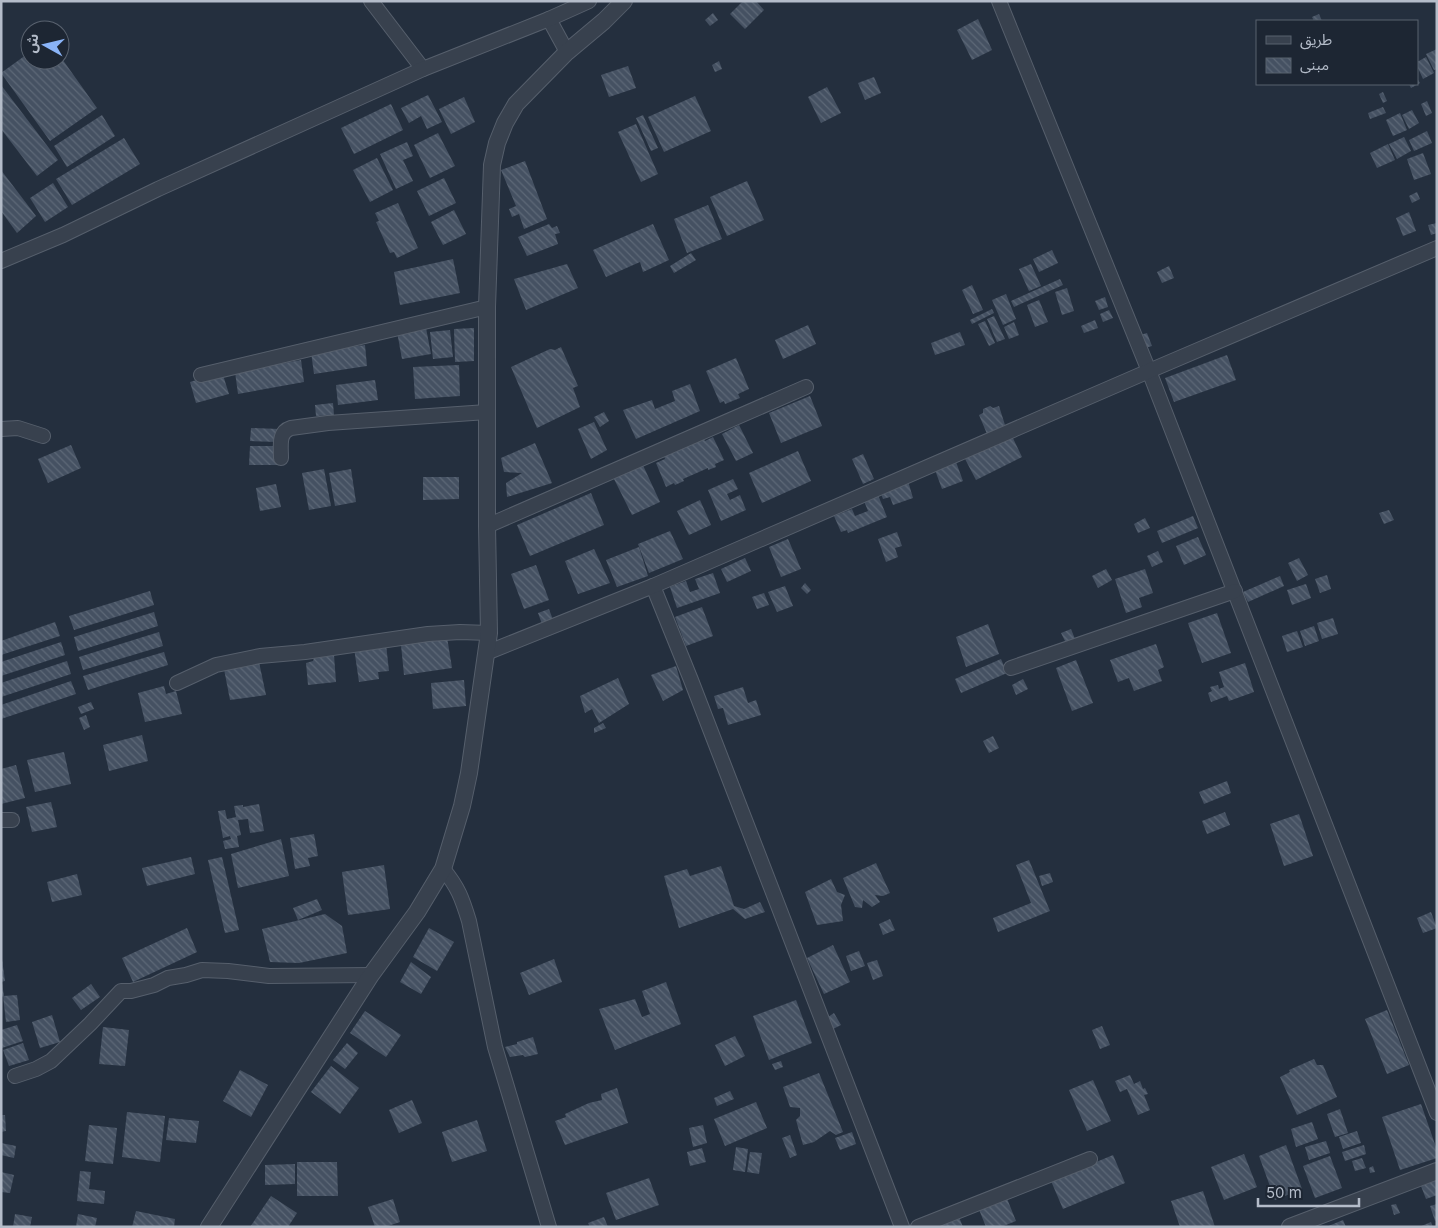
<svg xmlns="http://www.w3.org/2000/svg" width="1438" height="1228" viewBox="0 0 1438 1228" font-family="Inter,'Noto Sans Arabic',sans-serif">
  <defs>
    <pattern id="building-back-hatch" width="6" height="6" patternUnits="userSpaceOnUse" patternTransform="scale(1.25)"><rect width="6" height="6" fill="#455162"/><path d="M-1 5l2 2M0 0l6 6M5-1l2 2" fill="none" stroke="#5d6877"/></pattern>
  </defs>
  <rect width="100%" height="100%" fill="#242f3e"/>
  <g fill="url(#building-back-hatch)">
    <path d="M743,1h13l8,9 -19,19 -15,-15z"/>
    <path d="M713,13l5,7 -8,6 -5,-6z"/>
    <path d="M1319,14l3,7h-8l-2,-4z"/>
    <path d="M978,19l14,31 -20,10 -15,-30z"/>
    <path d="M1437,49v20l-3,1 -8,-16z"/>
    <path d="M30,52v8h30v-4l37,52 -47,33 -49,-68z"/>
    <path d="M1426,57l8,16 -11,6 -6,-13v-4z"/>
    <path d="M719,61l3,8 -7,3 -3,-7z"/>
    <path d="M628,66l8,22 -27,9 -8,-22z"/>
    <path d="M874,77l7,16 -16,7 -7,-17z"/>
    <path d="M1417,78l3,5 -9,5 -2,-4h8z"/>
    <path d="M1,85l57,75 -21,16 -36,-47z"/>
    <path d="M827,87l14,26 -20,10 -13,-26z"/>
    <path d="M1383,92l4,9 -4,2 -4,-9z"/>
    <path d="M428,95l14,27 -15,7 -6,-13 -12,7 -8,-15z"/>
    <path d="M695,96l16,35 -47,21 -16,-35z"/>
    <path d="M464,97l11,25 -24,12 -12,-25z"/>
    <path d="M1427,101l5,12 -6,3 -5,-12z"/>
    <path d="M391,104l12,26 -49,24 -13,-26z"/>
    <path d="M1383,107l3,6 -16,6 -2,-6z"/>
    <path d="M1412,110l7,13 -10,6 -7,-14z"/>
    <path d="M1400,113l7,17 -14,6 -7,-16z"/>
    <path d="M102,115l13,21 -48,31 -13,-21z"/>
    <path d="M643,115l15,33 -7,3 -15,-33z"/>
    <path d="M636,124l22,50 -17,8 -23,-50z"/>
    <path d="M1427,131l5,12 -18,8 -5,-11z"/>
    <path d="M438,133l17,33 -25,12 -16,-33z"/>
    <path d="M1404,137l7,14 -14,8 -8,-15z"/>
    <path d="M124,138l16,26 -68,41 -16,-26z"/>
    <path d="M407,142l6,14 -10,4 10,21 -17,8 -16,-35z"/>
    <path d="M1388,144l7,16 -18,8 -7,-15z"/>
    <path d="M1423,153l8,21 -17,6 -7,-21z"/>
    <path d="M377,158l16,32 -23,12 -17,-32z"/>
    <path d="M525,161l22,58 -23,10 -5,-15 -7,3 -3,-8 7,-3 -15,-36z"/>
    <path d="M1,170l35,46 -19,17 -16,-22z"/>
    <path d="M444,178l12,25 -27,13 -12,-25z"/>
    <path d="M747,181l17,39 -37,16 -17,-39z"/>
    <path d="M53,183l15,24 -23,15 -15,-24z"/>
    <path d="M1417,192l3,7 -8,4 -3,-7z"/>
    <path d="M398,203l20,45 -21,10 -3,-6 -4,1 -14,-31 3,-1 -4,-8z"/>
    <path d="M708,205l14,34 -35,14 -13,-34z"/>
    <path d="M454,210l12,24 -23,11 -12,-23z"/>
    <path d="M1409,212l7,19 -13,5 -7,-18z"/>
    <path d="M1437,223v10l-6,2 -3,-10z"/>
    <path d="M549,224l3,4 5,-2 3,7 -5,1 3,10 -31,12 -9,-19z"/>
    <path d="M653,224l16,36 -26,12 -3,-10 -34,15 -13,-27z"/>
    <path d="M1052,250l6,13 -19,9 -6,-13z"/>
    <path d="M691,253l5,7 -22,13 -4,-7z"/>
    <path d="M453,259l7,34 -60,12 -6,-33z"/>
    <path d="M567,264l11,24 -52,22 -12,-31z"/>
    <path d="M1031,264l10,22 -12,5 -10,-22z"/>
    <path d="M1169,266l5,12 -12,5 -5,-11z"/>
    <path d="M1060,279l3,6 -49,22 -3,-6z"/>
    <path d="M972,285l11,25 -10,4 -11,-24z"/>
    <path d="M1067,288l7,23 -12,4 -7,-23z"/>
    <path d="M1006,294l10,25 -13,6 -11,-25z"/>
    <path d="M1105,297l3,10 -9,3 -4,-9z"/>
    <path d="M1039,300l9,22 -13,5 -8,-22z"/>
    <path d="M992,309l2,4 -22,11 -2,-4z"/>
    <path d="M1109,310l4,8 -10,4 -3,-8z"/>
    <path d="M994,316l11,23 -8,3 -10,-23z"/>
    <path d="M1095,320l3,8 -14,5 -3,-7z"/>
    <path d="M985,321l10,22 -6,3 -11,-22z"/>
    <path d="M1014,322l5,13 -10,4 -5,-12z"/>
    <path d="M808,325l8,19 -33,15 -8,-19z"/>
    <path d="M426,328l5,26 -29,5 -5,-27z"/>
    <path d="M474,328v33l-19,1 -1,-33z"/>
    <path d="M450,330l3,27 -20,2 -3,-27z"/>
    <path d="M960,332l5,13 -30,10 -4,-12z"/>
    <path d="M1147,333l5,13 -11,3 -4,-13z"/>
    <path d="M365,345l2,21 -53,8 -3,-22z"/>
    <path d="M561,347l17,39 -5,2 7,19 -43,21 -26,-61 39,-18 5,1z"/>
    <path d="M1227,355l9,25 -62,22 -9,-24z"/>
    <path d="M736,358l13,31 -11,5 2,4 -15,6 -1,-3 -4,2 -14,-32z"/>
    <path d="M301,360l3,22 -66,12 -3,-22z"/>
    <path d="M459,365l1,31 -45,3 -2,-32z"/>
    <path d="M222,372l7,22 -33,9 -6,-21z"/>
    <path d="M375,380l3,20 -40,5 -2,-20z"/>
    <path d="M690,384l10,27 -64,28 -13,-29 29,-10 3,9 20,-8 -3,-10z"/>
    <path d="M810,396l12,30 -41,17 -12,-30z"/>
    <path d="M333,403l1,12 -18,1 -1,-11z"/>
    <path d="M990,406l3,2 6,-2 6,19 -18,9 -8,-19 4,-2v-4z"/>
    <path d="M604,412l5,9 -9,6 -6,-10z"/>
    <path d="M594,422l13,28 -16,9 -13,-30z"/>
    <path d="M739,425l14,28 -17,8 -14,-27z"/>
    <path d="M251,428l28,1 -1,13 -28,-1z"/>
    <path d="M1011,434l11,23 -46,23 -12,-23z"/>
    <path d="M713,437l11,23 -9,4 1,3 -8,3v-2l-25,11 1,2 -9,4 -1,-2 -8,4 -10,-24 9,-4 -1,-3 40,-17 1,2z"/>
    <path d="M535,443l17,40 -45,14 -1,-14 16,-10 -18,-1 -3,-14z"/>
    <path d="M71,445l10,23 -33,15 -10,-24z"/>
    <path d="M250,446h31v19h-32z"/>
    <path d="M798,451l13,30 -49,22 -13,-30z"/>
    <path d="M863,454l11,25 -11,5 -11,-25z"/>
    <path d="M641,461l19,41 -28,13 -20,-40z"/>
    <path d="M956,462l7,19 -21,8 -7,-19z"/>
    <path d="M324,469l7,37 -22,4 -7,-37z"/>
    <path d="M351,469l5,33 -21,4 -6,-33z"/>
    <path d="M423,477h36v22l-36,1z"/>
    <path d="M733,479l5,10 -11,5 3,6 10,-5 6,15 -25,11 -13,-31z"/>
    <path d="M908,481l5,17 -20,7 -3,-8 -7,2 -3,-8z"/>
    <path d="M276,484l5,23 -21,4 -4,-23z"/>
    <path d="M591,493l13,32 -74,31 -13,-31z"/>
    <path d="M878,495l9,22 -39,16 -1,-3 -6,2 -7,-16 18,-7 3,7 13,-5 -4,-10z"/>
    <path d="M700,500l11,25 -22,10 -12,-24z"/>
    <path d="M1389,510l5,10 -10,4 -5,-11z"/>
    <path d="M1193,516l5,12 -36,15 -5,-12z"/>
    <path d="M1145,518l5,10 -12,5 -4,-9z"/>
    <path d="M670,531l13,28 -34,14 -11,-29z"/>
    <path d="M897,532l5,14 -7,2 3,9 -12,5 -8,-23z"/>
    <path d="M1198,537l8,18 -22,10 -8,-19z"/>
    <path d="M788,539l13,30 -20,8 -12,-30z"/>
    <path d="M639,547l9,29 -31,11 -11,-27z"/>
    <path d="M594,549l16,34 -32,11 -13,-33z"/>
    <path d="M1158,551l5,11 -11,5 -5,-11z"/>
    <path d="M745,558l6,13 -24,11 -6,-13z"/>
    <path d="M1299,558l9,17 -11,6 -9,-18z"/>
    <path d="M536,565l13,35 -25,9 -13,-35z"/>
    <path d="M1106,569l6,11 -14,8 -6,-12z"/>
    <path d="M1145,569l8,24 -14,5 3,9 -16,6 -11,-34z"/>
    <path d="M713,573l7,20 -43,15 -7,-21 16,-6 4,11 9,-3 -4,-10z"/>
    <path d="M1327,575l4,14 -11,4 -5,-14z"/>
    <path d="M1280,576l4,10 -36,16 -5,-10z"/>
    <path d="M805,583l6,7 -4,4 -6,-6z"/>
    <path d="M1306,584l5,14 -19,7 -5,-15z"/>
    <path d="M785,586l8,20 -16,6 -9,-20z"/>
    <path d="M150,591l4,14 -80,25 -5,-14z"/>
    <path d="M764,593l5,12 -12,4 -5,-12z"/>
    <path d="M702,607l11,29 -27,10 -11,-29z"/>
    <path d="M549,609l4,11 -11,4 -4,-11z"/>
    <path d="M154,612l4,14 -80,25 -4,-14z"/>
    <path d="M1217,613l14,40 -29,10 -14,-40z"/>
    <path d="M1333,618l5,16 -16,5 -5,-16z"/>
    <path d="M55,622l5,14 -59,19v-14z"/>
    <path d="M988,624l11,30 -33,13 -10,-30z"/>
    <path d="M1314,626l5,15 -14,5 -5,-15z"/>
    <path d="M1071,629l4,10 -9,4 -5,-10z"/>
    <path d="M1297,631l6,16 -16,5 -5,-16z"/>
    <path d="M159,632l4,14 -80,24 -4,-13z"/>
    <path d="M447,637l5,31 -48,7 -3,-30z"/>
    <path d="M61,642l4,13 -64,21v-14z"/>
    <path d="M386,644l3,27 -11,1 1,7 -20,3 -5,-34z"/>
    <path d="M1156,644l8,23 -6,3 4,11 -28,10 -5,-13 -11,4 -8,-22z"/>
    <path d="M164,652l4,13 -80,25 -5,-14z"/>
    <path d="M315,654l9,2 10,-1 2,27 -28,3 -2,-22 7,-2z"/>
    <path d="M1001,659l6,14 -46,20 -6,-14z"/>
    <path d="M1076,660l17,43 -21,8 -16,-43z"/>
    <path d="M67,661l4,13 -70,23v-14z"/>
    <path d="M259,662l7,33 -36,5 -6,-31z"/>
    <path d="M1245,663l9,29 -25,9 -2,-5 -16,6 -3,-9 4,-2 -2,-4 8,-2 1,4 5,-2 -5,-15z"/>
    <path d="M676,666l7,24 -20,11 -12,-26z"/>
    <path d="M618,678l11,26 -30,19 -7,-14 -7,4 -5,-17z"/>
    <path d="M1023,679l5,10 -12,6 -4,-10z"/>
    <path d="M464,680l2,26 -33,3 -2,-26z"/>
    <path d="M71,681l5,13 -75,25v-14z"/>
    <path d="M164,686l2,8 10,-3 6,23 -37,8 -7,-29z"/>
    <path d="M743,687l5,16 8,-3 5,15 -33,10 -5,-17 -5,1 -4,-13z"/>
    <path d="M91,702l3,7 -13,5 -3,-7z"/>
    <path d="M86,715l4,12 -6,3 -5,-12z"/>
    <path d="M603,723l3,5 -12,5v-5z"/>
    <path d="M142,735l6,26 -39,10 -6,-26z"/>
    <path d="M993,736l6,12 -10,5 -6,-12z"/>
    <path d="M64,752l7,32 -36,8 -8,-32z"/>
    <path d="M16,765l9,33 -24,6v-35z"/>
    <path d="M1227,781l4,12 -27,11 -5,-12z"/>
    <path d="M51,802l6,25 -25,5 -6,-25z"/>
    <path d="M259,804l5,27 -14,2 -2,-14 -10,1 3,15 -4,1 2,11 -14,2 -2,-8 8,-2 -1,-3 -7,2 -5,-27 7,-1 2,9 9,-2 -2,-11 9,-1v2z"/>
    <path d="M1225,812l5,13 -23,9 -5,-13z"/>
    <path d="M1299,814l14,42 -29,10 -14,-42z"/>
    <path d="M314,834l4,22 -10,2 2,8 -15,3 -5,-31z"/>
    <path d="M281,839l8,37 -51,12 -7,-34z"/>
    <path d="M191,857l4,17 -48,12 -5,-18z"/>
    <path d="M222,857l17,73 -14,3 -17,-73z"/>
    <path d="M1029,860l21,51 -52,21 -5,-14 38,-15 -15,-38z"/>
    <path d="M876,863l14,30 -7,3 -8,-1 5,7 -8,5 -9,-7 -1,8 -7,-1 -12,-29z"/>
    <path d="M384,865l6,44 -42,6 -6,-43z"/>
    <path d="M721,866l13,40 10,3 16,-7 5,10 -20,7 -12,-10 -54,19 -15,-52 23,-7 3,7z"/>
    <path d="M1050,873l3,9 -11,4 -3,-10z"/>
    <path d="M77,874l5,21 -30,7 -5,-20z"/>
    <path d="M831,879l6,13 8,3 -4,10 2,16 -26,4 -12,-33z"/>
    <path d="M317,899l5,11 -24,10 -5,-12z"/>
    <path d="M1431,912l6,16 -14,5 -6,-15z"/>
    <path d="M325,914l17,12 5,27 -48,10 -29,-1 -8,-33z"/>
    <path d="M890,919l5,11 -12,5 -4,-11z"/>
    <path d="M187,928l10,24 -64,30 -11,-24z"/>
    <path d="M429,928l25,14 -17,29 -24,-14z"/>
    <path d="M833,945l17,37 -26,12 -17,-36z"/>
    <path d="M859,951l6,15 -14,5 -5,-15z"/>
    <path d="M1,959h1l3,22 -4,1z"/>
    <path d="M554,959l8,23 -33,13 -9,-22z"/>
    <path d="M877,960l6,16 -10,4 -6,-17z"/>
    <path d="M411,962l20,15 -10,17 -21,-12z"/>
    <path d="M666,982l15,42 -66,26 -16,-41 36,-10 7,18 8,-3 -8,-23z"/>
    <path d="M1,983h1l2,13 -3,1z"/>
    <path d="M91,984l9,13 -19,13 -9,-12z"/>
    <path d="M17,995l3,25 -14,2 -3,-26z"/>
    <path d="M796,1000l16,43 -43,17 -16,-44z"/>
    <path d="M1387,1010l22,55 -22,9 -22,-55z"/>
    <path d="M365,1011l36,24 -15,22 -36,-24z"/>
    <path d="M834,1013l7,12 -10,5 -6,-11z"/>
    <path d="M52,1015l8,27 -20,6 -8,-26z"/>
    <path d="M17,1025l6,16 -21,7 -1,-18z"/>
    <path d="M1102,1026l8,19 -10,4 -8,-19z"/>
    <path d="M103,1027l26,3 -4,36 -26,-2z"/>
    <path d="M735,1036l10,20 -20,10 -10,-21z"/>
    <path d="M533,1037l5,17 -13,3 -2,-2 -13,2 -5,-10 12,-3v-2z"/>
    <path d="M23,1043l6,17 -20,6 -6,-16z"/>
    <path d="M347,1043l11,10 -13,16 -12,-9z"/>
    <path d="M1314,1059l3,6h6l14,32 -40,18 -17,-38 10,-5 -1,-2z"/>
    <path d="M781,1061l2,6 -8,3 -3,-6z"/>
    <path d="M331,1066l28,22 -19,26 -29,-22z"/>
    <path d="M240,1070l28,15 -17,32 -28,-16z"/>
    <path d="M819,1073l24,59 -7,3 -6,-4 -16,11 -11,3 -7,-25 4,-4v-8l-10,-1 -7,-20z"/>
    <path d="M1130,1075l4,9 6,-3 3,8 2,-1 3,6 -4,1 6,15 -12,5 -11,-26 -7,3 -5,-11z"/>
    <path d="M1093,1080l18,41 -24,10 -18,-41z"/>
    <path d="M617,1088l11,35 -63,22 -10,-24 11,-4 -1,-3 24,-11 13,-3 -1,-6z"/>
    <path d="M730,1091l4,8 -17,7 -3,-8z"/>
    <path d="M412,1100l10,23 -23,10 -10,-23z"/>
    <path d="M756,1102l11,26 -42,18 -11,-27z"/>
    <path d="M1421,1104l16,46v8l-37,12 -18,-53z"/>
    <path d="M1340,1109l8,24 -13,4 -8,-23z"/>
    <path d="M127,1112l38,4 -5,46 -38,-5z"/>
    <path d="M1,1115h4l1,16 -5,1z"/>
    <path d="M169,1118l30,3 -3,22 -30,-3z"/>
    <path d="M477,1120l10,31 -35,11 -10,-30z"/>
    <path d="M1312,1122l6,17 -22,8 -5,-18z"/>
    <path d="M89,1125l28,3 -4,36 -28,-3z"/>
    <path d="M703,1125l4,18 -14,4 -4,-19z"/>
    <path d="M1357,1131l4,12 -18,6 -4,-12z"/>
    <path d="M852,1132l4,12 -16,6 -5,-12z"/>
    <path d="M790,1135l7,20 -7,3 -8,-20z"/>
    <path d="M1326,1141l4,12 -21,7 -4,-13z"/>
    <path d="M1,1143l15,3 -2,12 -13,-3z"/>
    <path d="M1286,1145l16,44 -27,11 -16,-44z"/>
    <path d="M1364,1145l2,9 -21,7 -3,-9z"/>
    <path d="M736,1147l12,2 -3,23 -12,-2z"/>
    <path d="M702,1148l4,14 -16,4 -3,-14z"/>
    <path d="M750,1152l12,1 -3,21 -12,-2z"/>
    <path d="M1244,1154l13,33 -33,13 -13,-33z"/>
    <path d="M1113,1155l12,28 -62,26 -12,-28z"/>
    <path d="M1330,1156l12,32 -27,10 -12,-32z"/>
    <path d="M1362,1158l4,10 -11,3 -3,-10z"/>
    <path d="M297,1162h40l1,34h-41z"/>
    <path d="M295,1164v20l-30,1v-20z"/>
    <path d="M1373,1166l2,6 -5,1 -1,-5z"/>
    <path d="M80,1171l11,1 -2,17 16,2 -1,13 -27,-3z"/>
    <path d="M1,1172l13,3 -4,18 -9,-1z"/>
    <path d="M649,1178l10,27 -43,15 -10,-27z"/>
    <path d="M1437,1180v15l-11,4 -5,-13z"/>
    <path d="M1203,1191l12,36h-35l-9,-26z"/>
    <path d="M271,1196l26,17 -9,14h-38z"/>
    <path d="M1006,1196l10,25 -15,6h-15l-8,-20z"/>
    <path d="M393,1199l7,23 -15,5h-10l-7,-20z"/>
    <path d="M1396,1204l4,9 -6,2 -3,-10z"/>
    <path d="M1437,1204v16l-2,1 -5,-15z"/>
    <path d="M136,1211l39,8 -1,8h-42z"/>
    <path d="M15,1214l17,3 -2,10h-17z"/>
    <path d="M78,1214l19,4 -2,9h-19z"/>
    <path d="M604,1217l4,10h-18l-2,-4z"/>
    <path d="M959,1217l4,10h-27z"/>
    <path d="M1343,1220l3,7h-20z"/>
    <path d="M1431,1222l2,5h-14z"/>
  </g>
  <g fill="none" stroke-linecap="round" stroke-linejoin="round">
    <g stroke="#565f6c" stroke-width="16">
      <g id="minor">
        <path d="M371,1l52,68"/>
        <path d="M999,1l150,370 288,742"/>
        <path d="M549,19l18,33"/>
        <path d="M1,261l62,-26 95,-46 265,-120 126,-50 40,-18"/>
        <path d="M201,375l286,-68"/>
        <path d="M1,429l17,-1 25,8"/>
        <path d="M281,458c0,-12 -3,-26 10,-30l37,-5 159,-11"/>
        <path d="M487,526l319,-139"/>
        <path d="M653,586l38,94 211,547"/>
        <path d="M486,653l167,-67 496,-215 288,-123"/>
        <path d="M1011,668l224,-77"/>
        <path d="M177,683l39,-18 44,-9 45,-4 123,-18 32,-2 29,1"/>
        <path d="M1,820h11"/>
        <path d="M443,869c15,18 19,29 26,52l26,126 54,180"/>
        <path d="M15,1076l21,-7 15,-8 39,-37 31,-33h10l23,-6 14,-7 18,-3 16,-5 26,1 41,5 102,-1"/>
        <path d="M918,1227l172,-68"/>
      </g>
    </g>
    <g stroke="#565f6c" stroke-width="18">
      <g id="tertiary">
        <path d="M209,1227l162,-252 46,-63 26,-43 19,-63 7,-33 20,-140 -2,-107v-219l5,-142 5,-22 8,-20 11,-19 51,-52 37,-31 20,-20"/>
        <path d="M1290,1227l147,-56"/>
      </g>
    </g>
    <use href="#minor" stroke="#38414e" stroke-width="14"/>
    <use href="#tertiary" stroke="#38414e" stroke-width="16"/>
  </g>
  <rect width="1438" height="1228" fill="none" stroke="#b4bcc9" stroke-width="5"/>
  <rect x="1256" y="20" width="162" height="65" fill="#1d2633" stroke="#59626f"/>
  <rect x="1266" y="36" width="25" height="8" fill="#38414e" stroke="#59626f"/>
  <text x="1300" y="45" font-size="15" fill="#b4bcc9">طريق</text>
  <rect x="1266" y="58" width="25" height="15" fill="url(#building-back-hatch)" stroke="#59626f"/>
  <text x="1300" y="70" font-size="15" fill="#b4bcc9">مبنى</text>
  <g transform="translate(45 45) rotate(278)"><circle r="24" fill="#1d2633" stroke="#59626f"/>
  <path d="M0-4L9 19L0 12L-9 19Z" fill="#8ab4f8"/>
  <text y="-8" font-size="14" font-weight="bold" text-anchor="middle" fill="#b4bcc9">ش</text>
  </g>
  <path d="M1258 1198v8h101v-8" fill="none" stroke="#b4bcc9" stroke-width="2.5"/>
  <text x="1266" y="1198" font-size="15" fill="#b4bcc9" stroke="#1d2633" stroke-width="4" paint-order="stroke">50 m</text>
</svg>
